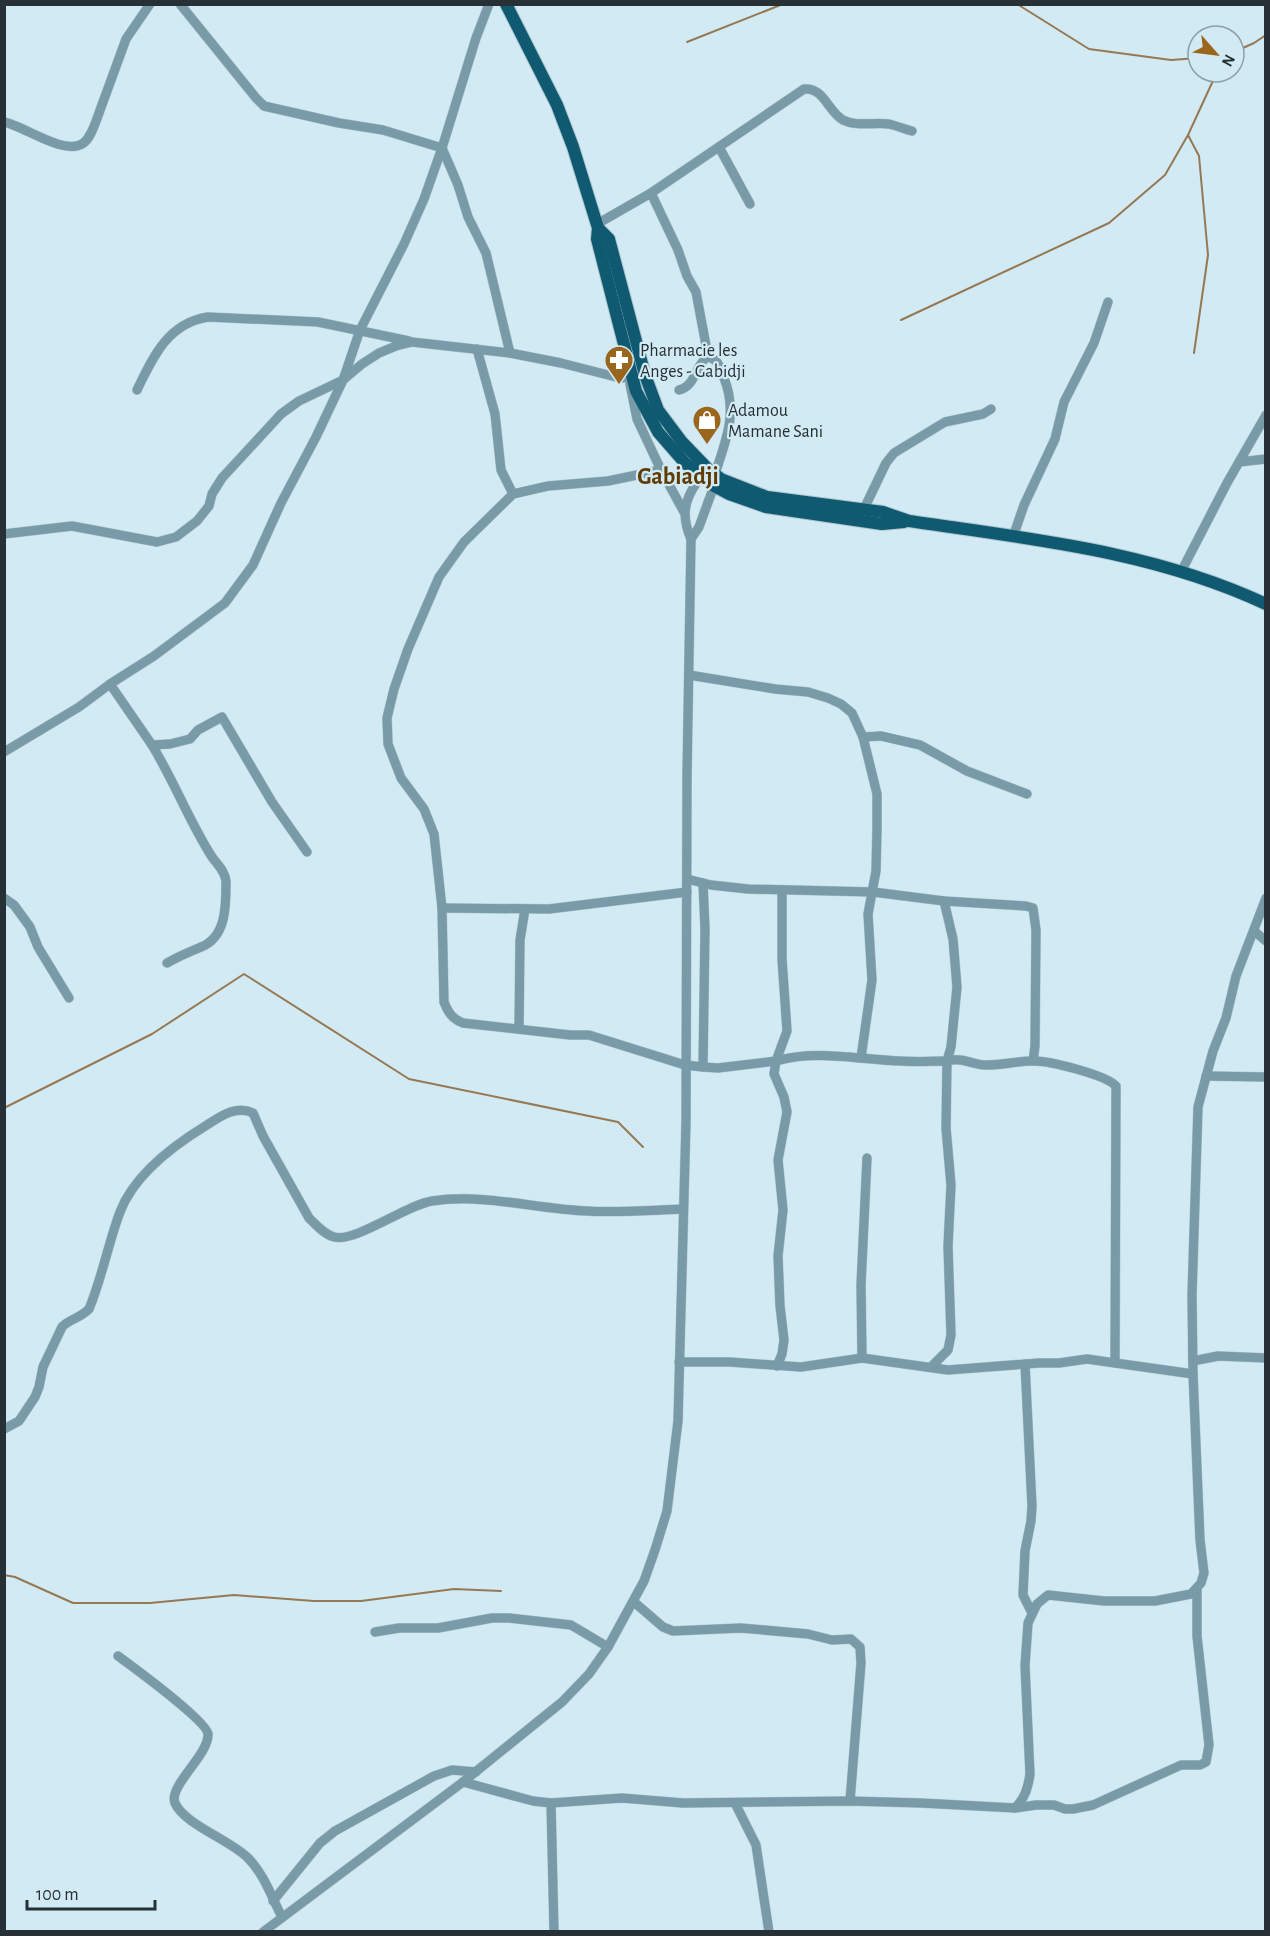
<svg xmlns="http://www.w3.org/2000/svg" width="1270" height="1936" viewBox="0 0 1270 1936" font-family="'Alegreya Sans',sans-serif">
  <rect width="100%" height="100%" fill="#d1eaf4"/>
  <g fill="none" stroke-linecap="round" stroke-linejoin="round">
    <g stroke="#967853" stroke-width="2">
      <path d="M1017,4l72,45 82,11 27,-2"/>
      <path d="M687,42l96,-38"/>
      <path d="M1234,52l20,-9 12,-8"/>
      <path d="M1188,135l11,21 9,99 -14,98"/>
      <path d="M901,320l208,-97 56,-48 23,-40 29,-63"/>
      <path d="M4,1108l148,-74 92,-60 165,105 209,43 25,25"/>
      <path d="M4,1575l11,2 58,26h77l84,-8 80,6h47l93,-12 47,2"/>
    </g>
    <g stroke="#afc5ce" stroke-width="10">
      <g id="minor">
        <path d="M489,4l-13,34 -34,110 16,37 10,32 18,36 24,100"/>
        <path d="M4,122c20,4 59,33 78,22 7,-4 10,-13 13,-20l31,-85 24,-35"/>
        <path d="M719,147l31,57"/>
        <path d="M651,193l27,57 9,26 9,16 12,64c2,2 6,3 8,5 4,4 6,12 8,17 14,35 2,62 -9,96"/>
        <path d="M597,224l54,-31 153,-104c20,-2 24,23 39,31 14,7 31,2 46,4 8,2 16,5 23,7"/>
        <path d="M477,349l18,65 6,56 12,24"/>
        <path d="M630,384l7,35 24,51 23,42"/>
        <path d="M137,390c16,-33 31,-67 71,-73l110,5 91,19"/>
        <path d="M679,390c17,-4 16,-25 29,-34"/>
        <path d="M1239,462l27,-3"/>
        <path d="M661,470l-53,11 -60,5 -35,8 -49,48 -25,35 -31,72 -14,40 -7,29 1,26 13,34 23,31 10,25 8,74 2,94c4,10 8,17 19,21l107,12h19l96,30 18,2 15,1 58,-7 11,-30 -5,-72v-69"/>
        <path d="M864,509l22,-46 8,-10 51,-31 38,-8 8,-5"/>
        <path d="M4,534l68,-8 85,16 19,-5 21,-16 12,-15 3,-12 10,-16 59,-64 18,-13 44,-21 17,-50 44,-86 20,-45 18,-51 -59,-18 -44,-7 -75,-17 -8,-8 -76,-94"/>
        <path d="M1013,537l11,-32 31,-66 9,-37 30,-59 14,-41"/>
        <path d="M691,539l8,-12 15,-41 4,-4"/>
        <path d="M1182,570l45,-87 39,-68"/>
        <path d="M689,675l86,14 33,3 20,6 13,6 11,9 11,24 14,57v34l-1,43 -8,43 4,66 -11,78"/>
        <path d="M110,684l42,61 18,-1 20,-5 8,-9 24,-13 50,85 35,50"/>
        <path d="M863,737l18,-1 39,9 47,26 60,23"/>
        <path d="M152,745c22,36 37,76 60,112 5,7 13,14 14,24 0,23 1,56 -25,66 -12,5 -22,9 -34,16"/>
        <path d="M4,752l75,-45 31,-23 44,-28 71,-53 28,-38 28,-62 35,-66 27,-57 19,-16 17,-11 17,-7 16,-4 98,11 51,10 59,15 17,-1"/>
        <path d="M687,879l24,6 37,4 125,3 71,9 82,5 7,2 3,22 -1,116 -2,15"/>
        <path d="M703,883l2,46 -2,138"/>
        <path d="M4,898l10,7 16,22 8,20 31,51"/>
        <path d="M944,901l9,38 4,48 -6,60 -4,14c15,-4 24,3 37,4 16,1 32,-4 48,-4 16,-1 74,14 84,25l-1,277"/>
        <path d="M442,908l107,1 138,-17"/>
        <path d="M1254,931l12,10"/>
        <path d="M519,1029l1,-89 5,-31"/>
        <path d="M1206,1076l60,1"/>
        <path d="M862,1358l-1,-73 6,-127"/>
        <path d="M1193,1361l25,-5 48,2"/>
        <path d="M679,1362h51l71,5 61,-9 86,12 91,-7h20l28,-4 106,15"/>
        <path d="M1025,1364l7,142 -1,15 -6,30 -2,44 9,18"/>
        <path d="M777,1366l5,-12 2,-14 -4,-34 -2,-50 5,-46 -5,-50 9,-48 -3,-15 -10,-23 2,-13c40,-12 84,-1 125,0 15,1 31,0 46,0l-1,67 5,57 -3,61 3,89 -3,15 -17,17"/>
        <path d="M4,1429l15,-8 16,-24 4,-10 4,-20 19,-40c7,-8 17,-8 27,-18 13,-31 19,-65 31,-97 14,-37 54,-67 87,-87 14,-9 29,-20 46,-12l10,23 46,82c7,7 15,16 25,19 21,6 72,-32 98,-36 52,-8 103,8 155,10 32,2 65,-1 96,-2"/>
        <path d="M634,1602l29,25 10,4 68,-3 67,6 24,6 19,-1 9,8 1,16 -11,138"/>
        <path d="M375,1632l24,-4h39l54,-10h17l62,7 37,22"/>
        <path d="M118,1656c15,11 89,65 90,78 1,21 -40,52 -33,69 9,21 55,37 73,55 16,16 24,40 34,59"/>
        <path d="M463,1782l70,19 18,2 71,-5 61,5 167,-2 71,2 94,5c10,-10 13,-20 15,-34l-5,-108 3,-43 9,-19 11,-9 56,6h51l36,-7 10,-11 3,-10 -4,-33 -7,-166 -1,-79 6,-188 15,-56 13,-33 10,-42 30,-78"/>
        <path d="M551,1803l3,129"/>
        <path d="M735,1803l21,42 13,87"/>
        <path d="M1015,1808l21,-3h18l11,4h8l20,-4 88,-40h19l6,-3 3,-17 -12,-109v-46"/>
        <path d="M273,1901l47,-58 15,-12 99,-55 18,-6 24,2"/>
        <path d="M263,1932l200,-150 99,-80 27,-28 19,-27 36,-66 11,-31 12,-39 11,-90 8,-299 1,-347 4,-236c-12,-27 -5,-45 14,-67"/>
      </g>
    </g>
    <g stroke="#afc5ce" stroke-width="14">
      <g id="major">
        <path d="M506,4l51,101 16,42 25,81 -1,11 39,152 22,41 27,31 29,23 15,8 37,13 116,17 22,-2"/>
        <path d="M598,228l11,11 36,136 13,35 24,32 26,27 13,10 46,18 116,15 26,9c122,18 244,30 357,83"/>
      </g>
    </g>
    <use href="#minor" stroke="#799aa7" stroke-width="9"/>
    <use href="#major" stroke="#0f5a71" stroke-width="12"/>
  </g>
  <defs>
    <g id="pharmacy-pin" transform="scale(1.5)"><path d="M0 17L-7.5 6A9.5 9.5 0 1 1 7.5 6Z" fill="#9a661d" stroke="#d1eaf4"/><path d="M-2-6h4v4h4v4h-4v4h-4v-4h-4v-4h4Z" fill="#fff"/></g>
    <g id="shop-pin" transform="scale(1.5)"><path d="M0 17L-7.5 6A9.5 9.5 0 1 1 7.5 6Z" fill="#9a661d" stroke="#d1eaf4"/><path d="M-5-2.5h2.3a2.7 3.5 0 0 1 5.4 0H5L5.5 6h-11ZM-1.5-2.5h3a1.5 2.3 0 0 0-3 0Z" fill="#fff"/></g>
  </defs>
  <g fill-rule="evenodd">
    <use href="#pharmacy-pin" x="619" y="360"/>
    <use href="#shop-pin" x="707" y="420"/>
  </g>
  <g text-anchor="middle" stroke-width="4.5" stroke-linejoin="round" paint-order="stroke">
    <g font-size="18" fill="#273034" stroke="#d1eaf4" text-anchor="start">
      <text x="640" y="356">Pharmacie les<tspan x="640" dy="21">Anges - Gabidji</tspan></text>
      <text x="728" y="416">Adamou<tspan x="728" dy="21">Mamane Sani</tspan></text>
    </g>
    <g font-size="24" font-weight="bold" fill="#5f3b06" stroke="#d1eaf4">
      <text x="678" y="484">Gabiadji</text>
    </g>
  </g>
  <rect width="1270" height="1936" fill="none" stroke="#273034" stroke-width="12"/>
  <g transform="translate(1216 54) rotate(118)"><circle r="28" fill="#d1eaf4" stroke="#8da0a7" stroke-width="1.5"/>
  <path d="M0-4.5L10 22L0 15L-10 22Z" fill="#9a661d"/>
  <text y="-9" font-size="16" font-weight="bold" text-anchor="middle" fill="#273034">N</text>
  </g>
  <path d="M27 1900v9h128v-9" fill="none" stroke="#273034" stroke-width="3"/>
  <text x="36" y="1900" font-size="18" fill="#273034" stroke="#d1eaf4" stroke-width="4.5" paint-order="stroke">100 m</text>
</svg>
